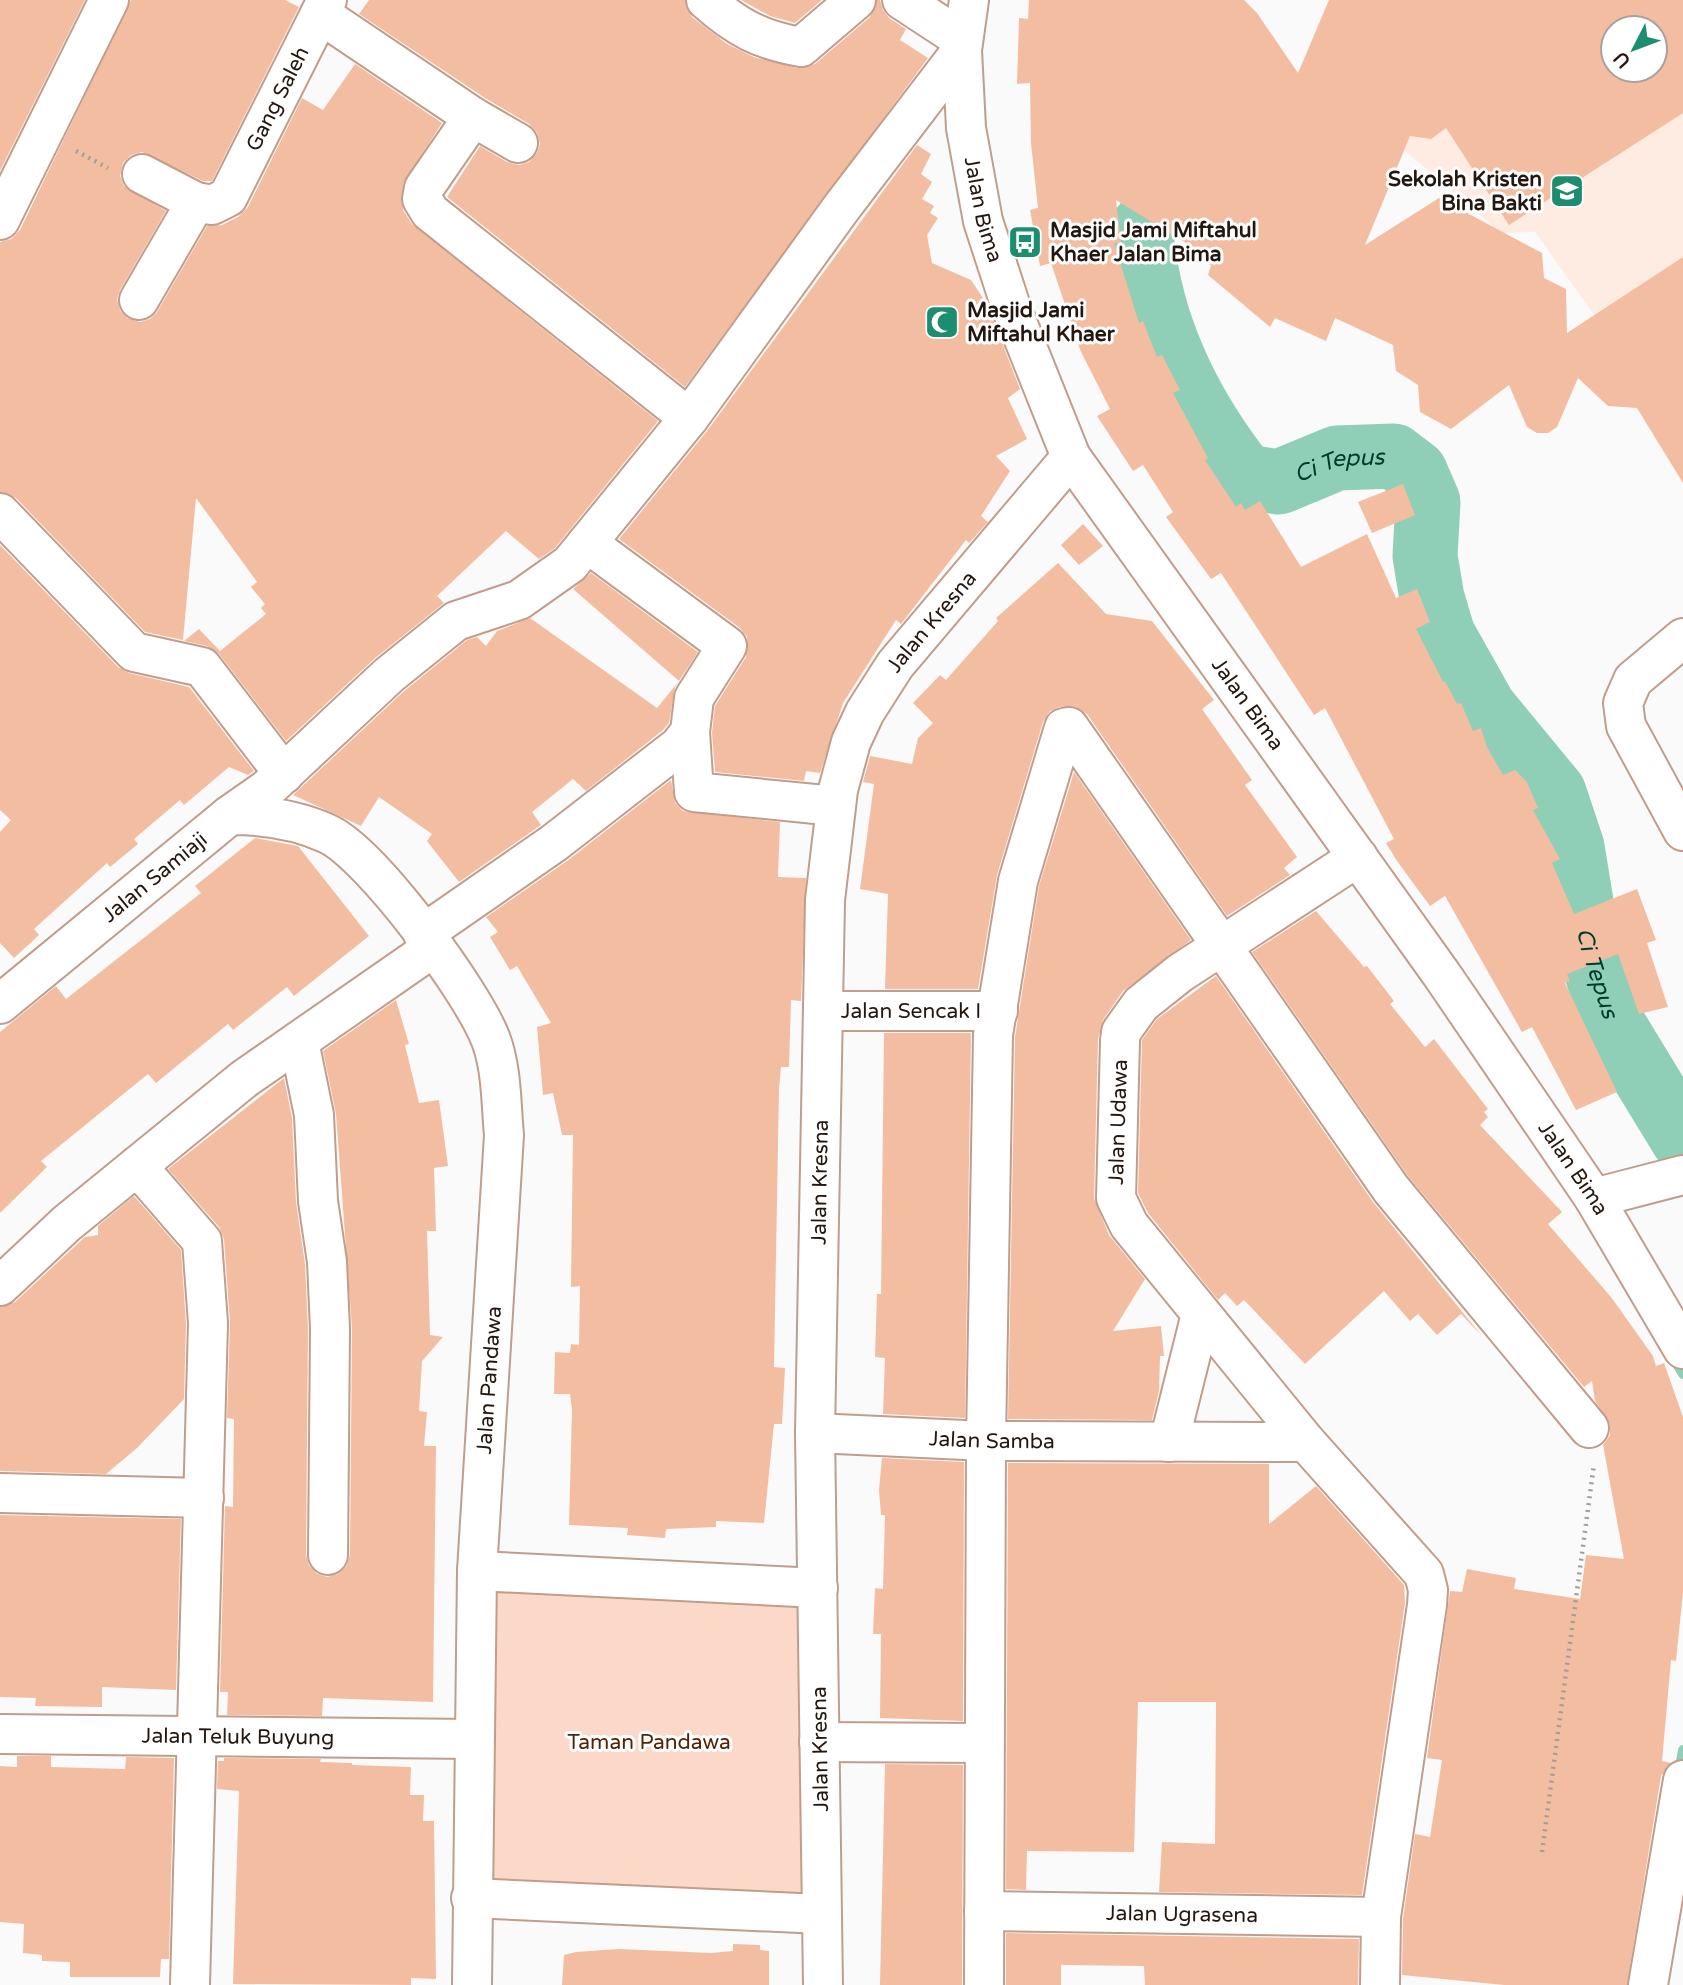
<svg xmlns="http://www.w3.org/2000/svg" width="1683" height="1985" viewBox="0 0 1683 1985" font-family="'Varela Round',sans-serif">
  <rect width="100%" height="100%" fill="#fafafa"/>
  <path fill="#feebe2" fill-rule="evenodd" d="M1466,0h217v457l-66,-110 -82,-115 -34,1 -97,-83zM1613,28h42v42h-42z"/>
  <path fill="#fbd8c7" d="M496,1583l307,15 4,303 -316,-15z"/>
  <g fill="none" stroke-linecap="round" stroke-linejoin="round">
    <g stroke="#90cfb7" stroke-width="10">
      <path d="M1672,1356l11,18"/>
      <path d="M1679,1773l4,-23"/>
    </g>
    <path stroke="#90cfb7" stroke-width="65" id="s1" d="M1181,0c25,32 52,58 57,99l-97,131c7,93 47,175 104,247l34,5 58,-24 57,-2 21,16 13,30 -3,54 7,42 11,37 41,73 70,85 18,54 16,98 26,81 69,113"/>
  </g>
  <g fill="#f3bda1" fill-rule="evenodd">
    <path d="M0,0h85l-85,171z"/>
    <path d="M131,0h154l14,7 -87,174h-9l-61,-29 -11,3 -8,8 -3,13 4,10 42,25 -46,79 -3,9 3,11 7,8 13,4 10,-3 7,-7 50,-86 15,-1 16,-8 10,-10 54,-109 21,12 32,-46 87,59 -39,61v26l9,14 246,197 -103,127 -16,11 -33,-28 -69,65 7,7 -70,56 -88,82 -67,-87 -12,-8 -23,-5 15,-12 21,22 46,-37 -5,-6 4,-4 -14,-17 6,-5 -61,-84 -13,142 -38,-8 -129,-134 -16,-6v-250l11,-3 9,-9z"/>
    <path d="M369,0h316l7,17 35,27 27,13 43,11 18,-4 55,-47 7,-17h3l3,10 6,8 17,11 -6,11 28,18 -243,329 -238,-190 33,-51 27,16 12,3 10,-3 8,-9 3,-9 -3,-11 -8,-9 -44,-26 -126,-84z"/>
    <path d="M741,0h81l-27,23 -25,-7z"/>
    <path d="M1029,0h215l13,13 41,60 31,-73h354v113l-174,112 -63,-97 -15,11 -21,-3 -45,109 74,-47 103,55 2,25 22,11 1,44 116,-76v226l-46,-75 -29,-2 -30,-28 -21,49 -9,6h-11l-10,-6 -18,-42 -58,44 -31,-17 -2,-27 -22,-14 -3,-26 -58,-27 -9,23 -51,-23 -5,9 -62,-52 3,-10 -10,-5 3,-6 -88,-54 5,43h-7l25,80 4,-2 14,36 5,-2 18,35 -7,3 35,65 -3,2 31,47 5,-4 4,7 15,-9 41,66 66,-33 29,64 21,-9 13,33 -14,7 27,53 2,-1 12,23 4,-1 12,28 8,-3 6,19 16,28 12,-5 12,12 11,26 -5,2 27,49 -8,4 22,51 63,-25 19,51 -9,3 21,64 -29,7 -21,-60 -51,20 3,7 -5,2 52,109 -41,18 -44,-83 -10,5 -77,-136 -15,10 -33,-45 -11,-18 8,-4 -69,-131 -11,7 -93,-142 -10,6 -45,-62 7,-5 -30,-47 -10,6 -36,-55 13,-7 -29,-57 -30,-89 -11,3 -10,-56 8,-2 -7,-65 -1,-60 -13,1 2,-66 9,1zM1613,28h42v42h-42z"/>
    <path d="M917,145l14,9 -10,20 11,8 -10,17 12,7 -4,7 8,5 -11,17 5,28 39,17 16,24 33,85 -12,9 19,41 -31,17 14,15 -29,45 7,6 -19,21 -3,-3 -65,84 -5,-4 -53,83 -23,70 -14,-2 -2,10 -89,-9 -3,-39 3,-27 31,-49 1,-20 -7,-9 -121,-89 88,-108z"/>
    <path d="M1403,484l12,31 -43,18 -14,-31z"/>
    <path d="M1083,524l20,22 -24,19 -18,-20z"/>
    <path d="M0,545l118,122 11,6 60,14 65,84 -6,4 -19,-8 -45,38 -4,-5 -46,39 4,5 -28,23 -3,-4 -73,66 5,6 -25,23 -14,-15v-111l11,-12 -11,-10z"/>
    <path d="M1058,563l48,51 46,7 62,79 -12,9 50,71 -7,5 52,72 -13,11 6,7 -63,41 -140,-202 -11,-7h-16l-10,4 -7,11 -46,153 -19,114h-93l3,-95 -28,-5 14,-105 -11,-2 7,-26 42,8 6,-26 15,-15 -20,-20 27,-28 6,5 52,-59 -2,-3z"/>
    <path d="M591,573l107,79 -23,35 -6,36 -6,7 -77,61 -13,-12 -41,33 9,13 -82,57 -32,-41 5,-7 -53,-37 -18,29 -68,-31 110,-103 64,-52 10,-3 9,9 11,-15 33,-13 127,90 22,-27 -106,-92z"/>
    <path d="M1074,772l117,168 -68,51 -20,29 -5,19 -4,159 15,37 36,44 -32,52 48,-5 3,30h-4l-1,35 -7,29 -144,-1 7,-382 24,-151z"/>
    <path d="M671,780l4,23 8,8 97,11 -2,55 28,1 -5,123 -10,-1 -2,67h-8l-2,22 -5,278 11,1 -3,56h-8l-10,99 -48,-2v6l-50,2 -1,9 -38,-3 1,-7 -59,-3 3,-115 -2,-16h-16l1,-42 15,1 1,-9 8,1 1,-59 -9,1 2,-152h-11l-9,-42 -10,2 -6,-68 14,-4 -34,-57 -7,4 -20,-33 8,-5 -12,-15 81,-56z"/>
    <path d="M255,838l43,8 71,90 -75,60 -7,-9 -54,43 -5,-6 -72,59 -8,-9 -107,87 6,6 -47,46v-181l56,-46 10,13 135,-106 -6,-7z"/>
    <path d="M1316,911l48,56 3,-1 27,35 -4,3 35,43 9,-8 54,70 -4,3 4,5 -8,8 82,87 -14,12 63,73 42,59 3,10 8,-3 19,54v175l-7,69 -5,-1 -9,101 9,2 -10,13 -34,209h-123l-102,-10 1,-56 12,-85 15,3 12,-77 -15,-2 23,-167 12,1 5,-23 49,9 -2,11 66,10 6,-44 38,4 -21,-114 7,-10v-11l-15,-23 -3,-20 -8,6 -176,-211 -156,-224z"/>
    <path d="M1216,976l157,226 109,134 -21,-22 -24,21 -19,-21 -8,7 -26,-30 -79,73 -61,-64 -7,6 -12,-13 -7,7 -70,-87 -10,-20 4,-153 15,-21z"/>
    <path d="M396,1000l13,44 -4,1 14,58 20,-3 9,66 -14,2 2,63h-9l3,104 13,2 -21,24 -3,50 8,1 -3,34h12l-3,256 -110,-4 -1,18 -95,-1 1,-23h-8l5,-186 8,1 1,-88 -7,-1 3,-96 -6,-83 -5,-12 -51,-58 116,-91 8,40 4,84 9,62 3,65 -2,226 3,10 7,8 11,4 11,-3 8,-7 4,-12 2,-227 -16,-214 -13,-63z"/>
    <path d="M884,1033h87l-6,385 -82,-4 2,-56 -10,-1 2,-63h4z"/>
    <path d="M134,1196l47,54 5,74 -2,75 -47,49 -31,26 -106,-3v-164l15,-5 70,-65 13,-2v-9z"/>
    <path d="M882,1458l82,4 -1,259 -83,-3 1,-84h-8l2,-46 8,1 2,-74h-4l-2,-25z"/>
    <path d="M1008,1463l261,1v60l47,-38 88,99 1,18 -43,292 -203,-3 3,-50 53,2 1,-142h-78l-4,150 -107,-1 -1,39 -20,-1z"/>
    <path d="M0,1515l181,4 -5,171 -74,-3v20l-67,-1 1,-8 -36,-1z"/>
    <path d="M17,1756h34v11l74,2 1,-12 48,1 -5,201h-8l-1,18h-90v-15l-28,-1v-6l-19,-2 1,-29 -24,-2v-156l17,1z"/>
    <path d="M224,1758l97,1 -1,3 32,1v2l59,2 -1,28h14l-1,26h11l2,158 -25,-1v7l-178,-1 6,-193 -22,-2 1,-28h6z"/>
    <path d="M885,1764l78,1 -1,220h-82z"/>
    <path d="M1006,1933l353,6 -1,46h-213l-1,-19 -83,-1v20h-55z"/>
    <path d="M733,1944l27,1v5l9,1v34h-207l2,-30 12,-3 43,-3 92,4 22,-2z"/>
  </g>
  <g fill="none" stroke-linecap="round" stroke-linejoin="round">
    <g stroke="#c19d8b" stroke-width="42">
      <g id="minor">
        <path d="M706,0c31,28 55,40 95,47l55,-47"/>
        <path d="M902,0l61,40"/>
        <path id="s2" d="M969,0l-7,50 4,78 17,93 28,86 60,150 371,518 152,223 89,151"/>
        <path d="M320,14l153,103 45,26"/>
        <path d="M473,117l-49,71 -2,11 8,13 259,206"/>
        <path id="s3" d="M142,174l54,28 16,3 16,-8 99,-197"/>
        <path d="M0,220l109,-220"/>
        <path d="M139,300l57,-98"/>
        <path d="M0,513l134,139 68,15 82,107"/>
        <path d="M587,543l140,103 -33,52 -4,34 4,60 141,14"/>
        <path d="M1683,638l-50,42 -10,23 3,23 57,105"/>
        <path d="M230,815l37,-26 122,-114 67,-54 63,-21 51,-36 119,-146 153,-211 120,-157"/>
        <path d="M1358,857l-178,116 -39,31 -20,28 -1,9 -4,157 13,27 177,217 118,132 4,16 -1,15 -46,312 -1,68"/>
        <path d="M423,934l131,-91 125,-97 11,-14"/>
        <path id="s4" d="M0,1004l230,-189c34,0 66,4 98,19 44,21 145,158 163,206 11,30 10,64 13,95l-27,436 -5,414"/>
        <path id="s5" d="M823,1011h175"/>
        <path d="M299,1041l15,74 4,86 9,61 3,67 -2,226"/>
        <path d="M137,1166l65,75 6,82 -18,662"/>
        <path d="M1594,1198l89,-23"/>
        <path d="M0,1286l66,-62 178,-145 190,-132"/>
        <path id="s6" d="M815,1433l171,8 320,1"/>
        <path d="M1169,1442l32,-128"/>
        <path d="M0,1493l204,5"/>
        <path d="M477,1571l341,17"/>
        <path id="s7" d="M0,1734l474,5"/>
        <path d="M819,1742l165,1"/>
        <path d="M471,1898l350,16"/>
        <path id="s8" d="M984,1911l397,6"/>
        <path id="s9" d="M823,1985l-8,-552 10,-533 13,-110 13,-48 14,-30 30,-47 176,-208"/>
        <path d="M984,1985l2,-544 7,-406 25,-154 46,-153 5,-1 322,462 198,239"/>
        <path d="M1648,1985l35,-205"/>
      </g>
    </g>
    <g stroke="#a29d9a" stroke-width="4.5" stroke-dasharray="2 5" stroke-linecap="butt">
      <path d="M76,151l32,17"/>
      <path d="M1542,1852l52,-388"/>
    </g>
    <use href="#minor" stroke="#fff" stroke-width="38"/>
  </g>
  <defs>
    <g id="school-square" transform="scale(1.75)"><rect x="-9" y="-9" width="18" height="18" rx="4" fill="#1c8e6f" stroke="#fff"/><path d="M0-5L7-2L0 1L-7-2ZM-4 1L0 2.5L4 1V4Q0 6-4 4Z" fill="#fff"/></g>
    <g id="bus-square" transform="scale(1.75)"><rect x="-9" y="-9" width="18" height="18" rx="4" fill="#1c8e6f" stroke="#fff"/><path d="M-5-6H5V4H4V6H2V4H-2V6H-4V4H-5ZM-3.5-4V0h7V-4ZM-3.5 1.2v1.5H-2V1.2ZM2 1.2v1.5H3.5V1.2Z" fill="#fff"/></g>
    <g id="mosque-square" transform="scale(1.75)"><rect x="-9" y="-9" width="18" height="18" rx="4" fill="#1c8e6f" stroke="#fff"/><path d="M3.5-4.9A6 6 0 1 0 3.5 4.9A5 5 0 1 1 3.5-4.9Z" fill="#fff"/></g>
  </defs>
  <g fill-rule="evenodd">
    <use href="#school-square" x="1567" y="191"/>
    <use href="#bus-square" x="1025" y="242"/>
    <use href="#mosque-square" x="942" y="322"/>
  </g>
  <g text-anchor="middle" stroke-width="6" stroke-linejoin="round" paint-order="stroke">
    <g font-size="21" fill="#241710" stroke="#fff">
      <text dy="7" stroke="none"><textPath href="#s3" startOffset="205">Gang Saleh</textPath></text>
      <text dy="7" stroke="none"><textPath href="#s2" startOffset="212">Jalan Bima</textPath></text>
      <text dy="7" stroke="none"><textPath href="#s9" startOffset="1391">Jalan Kresna</textPath></text>
      <text dy="7" stroke="none"><textPath href="#s2" startOffset="779">Jalan Bima</textPath></text>
      <text dy="7" stroke="none"><textPath href="#s4" startOffset="200">Jalan Samiaji</textPath></text>
      <text dy="7" stroke="none"><textPath href="#s5" startOffset="88">Jalan Sencak I</textPath></text>
      <text transform="translate(1118 1122) rotate(-88)" y="7">Jalan Udawa</text>
      <text dy="7" stroke="none"><textPath href="#s2" startOffset="1346">Jalan Bima</textPath></text>
      <text dy="7" stroke="none"><textPath href="#s9" startOffset="803">Jalan Kresna</textPath></text>
      <text transform="translate(489 1380) rotate(-86)" y="7">Jalan Pandawa</text>
      <text dy="7" stroke="none"><textPath href="#s6" startOffset="177">Jalan Samba</textPath></text>
      <text dy="7" stroke="none"><textPath href="#s7" startOffset="238">Jalan Teluk Buyung</textPath></text>
      <text transform="translate(820 1749) rotate(-91)" y="7">Jalan Kresna</text>
      <text dy="7" stroke="none"><textPath href="#s8" startOffset="198">Jalan Ugrasena</textPath></text>
    </g>
    <g font-size="21" font-weight="bold" fill="#241710" stroke="#fff" text-anchor="start">
      <text x="1542" y="186" text-anchor="end">Sekolah Kristen<tspan x="1542" dy="24">Bina Bakti</tspan></text>
      <text x="1050" y="237">Masjid Jami Miftahul<tspan x="1050" dy="24">Khaer Jalan Bima</tspan></text>
      <text x="967" y="317">Masjid Jami<tspan x="967" dy="24">Miftahul Khaer</tspan></text>
    </g>
    <g font-size="21" fill="#542305" stroke="#fff">
      <text x="649" y="1749">Taman Pandawa</text>
    </g>
    <g font-size="23" font-style="italic" fill="#00392a" stroke="#fff">
      <text dy="8" stroke="none"><textPath href="#s1" startOffset="649">Ci Tepus</textPath></text>
      <text dy="8" stroke="none"><textPath href="#s1" startOffset="1279">Ci Tepus</textPath></text>
    </g>
  </g>
  <g transform="translate(1634 49) rotate(228)"><circle r="33" fill="#ffffff" stroke="#a7a29f" stroke-width="2"/>
  <path d="M0-5L12 26L0 18L-12 26Z" fill="#1c8e6f"/>
  <text y="-10" font-size="19" font-weight="bold" text-anchor="middle" fill="#241710">U</text>
  </g>
</svg>
